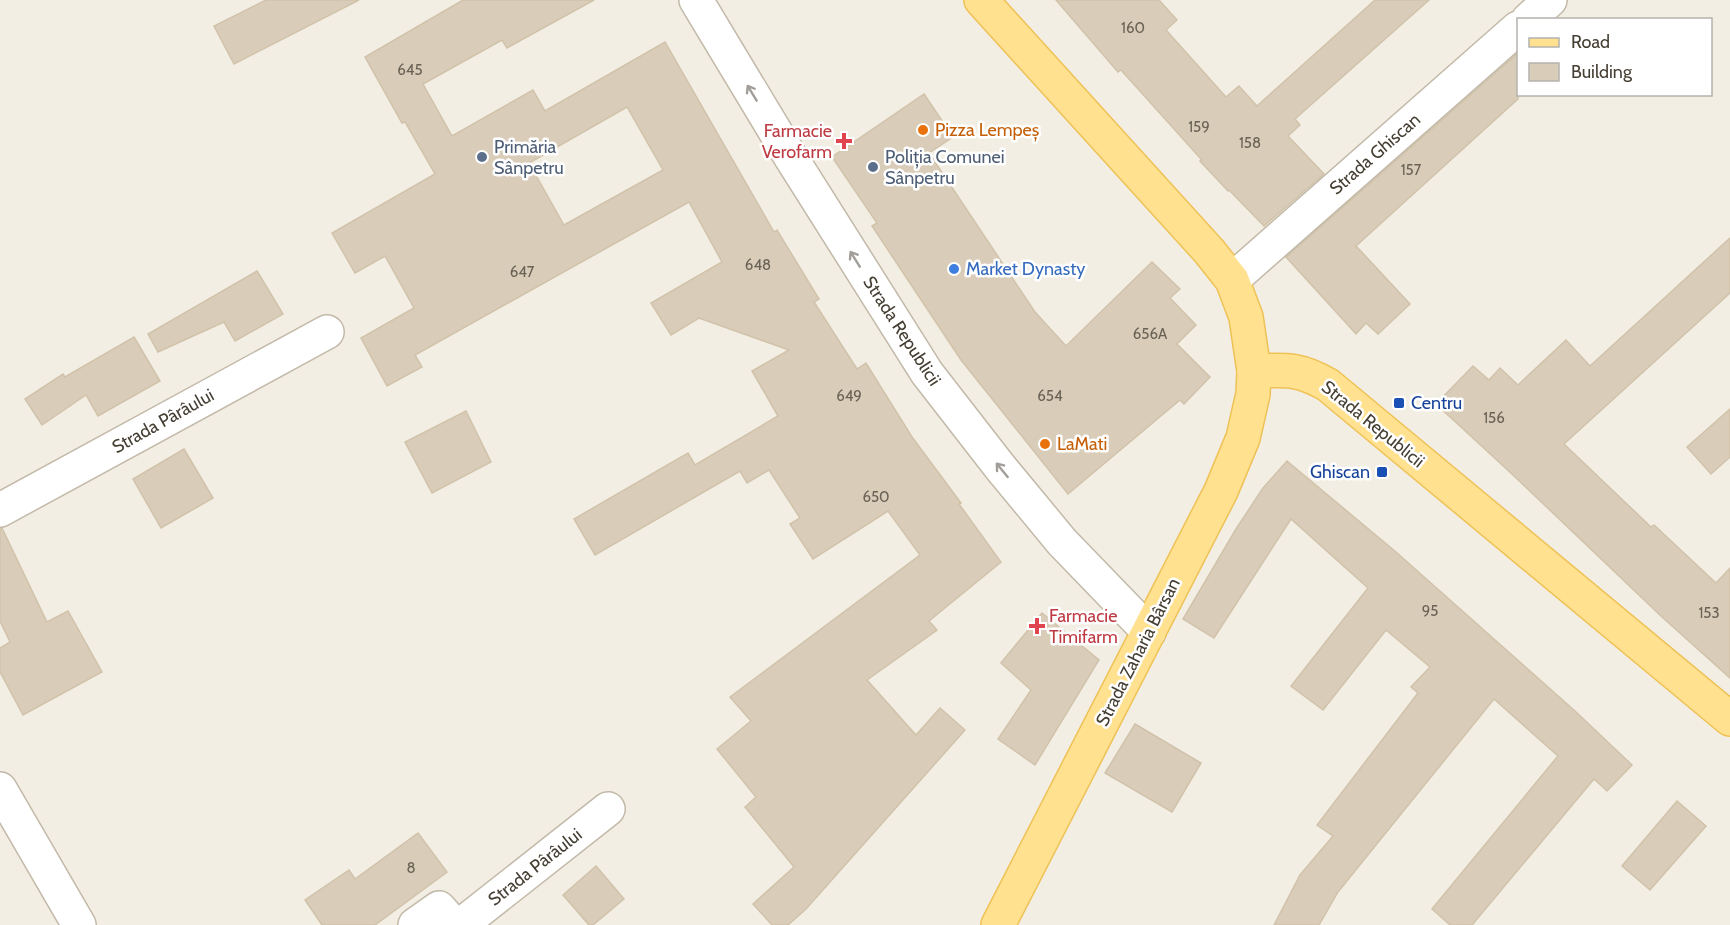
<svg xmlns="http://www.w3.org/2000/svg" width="1730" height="925" viewBox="0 0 1730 925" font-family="Cabin,sans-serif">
  <rect width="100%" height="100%" fill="#f3eee3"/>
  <g fill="#d9cdba" stroke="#d1c2aa" stroke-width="1.5" fill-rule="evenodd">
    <path d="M266,0h93l-125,64 -20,-38z"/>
    <path d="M463,0h131l-87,48 -5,-8 -79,44 29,52 81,-46 12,21 120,-69 109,190 3,-2 42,69 -5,3 43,67 9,-6 46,74 49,66 -2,1 42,58 -72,59 8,9 -70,50 49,55 24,-27 25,22 -159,179 -18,16h-16l-19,-21 41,-37 -49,-60 11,-10 -39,-48 34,-28 -21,-24 190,-142 -32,-44 -75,48 -23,-35 10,-6 -31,-48 -22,13 -7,-12 -145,84 -21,-36 114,-66 7,12 83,-49 -26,-45 37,-21 -90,-32 -28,17 -20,-32 71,-41 -33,-60 -274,153 7,12 -35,19 -26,-48 53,-30 -29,-52 -30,17 -23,-40 103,-59 -30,-52 -3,1 -37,-66zM627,107l36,63 -99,55 -35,-62z"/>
    <path d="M1056,0h103l18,20 -11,10 60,67 13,-11 18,20 118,-106h54l-134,119 5,6 -12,11 36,38 -60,52 -35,-36 -1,1 -28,-30 1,-2 -80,-89 -3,2z"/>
    <path d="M1518,53v46l-162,147 54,58 -32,30 -12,-11 -10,11 -70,-77z"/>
    <path d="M924,94l29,43 -24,16 106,159 31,34 86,-84 28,27 -10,9 26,27 -19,19 33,33 -26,27 -4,-4 -112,94 -107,-134 -89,-134 5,-3 -45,-66z"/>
    <path d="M1730,238v55l-166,151 87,83 3,-2 62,58 14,-15v110l-68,-61 -149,-142 -77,-71 37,-38 16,14 11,-12 18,17 48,-45 24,26z"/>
    <path d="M257,271l26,43 -48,27 -11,-19 -66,30 -10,-18z"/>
    <path d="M134,337l26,44 -62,35 -12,-21 -44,30 -17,-26 38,-25 2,3z"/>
    <path d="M1730,409v48l-19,17 -24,-27z"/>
    <path d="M466,411l25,51 -59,31 -27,-51z"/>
    <path d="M184,449l29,49 -52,30 -28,-49z"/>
    <path d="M1287,461l109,91 179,159 57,54 -25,26 -13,-12 -122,146h-22l-18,-16 126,-153 -64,-57 -156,193 -19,33h-45l26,-50 33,-39 -16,-11 101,-132 -7,-6 19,-20 -44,-37 -63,80 -32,-24 77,-98 -77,-69 -77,119 -31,-19 53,-90 27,-41z"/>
    <path d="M2,528l45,94 21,-11 34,61 -79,43 -23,-43v-24l10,-6 -10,-21v-92z"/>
    <path d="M1042,613l57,47 -64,105 -37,-26 33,-49 -30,-27z"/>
    <path d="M1135,724l66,39 -29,49 -67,-39z"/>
    <path d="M1677,801l29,25 -56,64 -28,-24z"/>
    <path d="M418,833l29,39 -72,53h-53l-17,-25 44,-30 6,9z"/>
    <path d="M596,866l28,33 -31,26h-4l-26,-30z"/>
  </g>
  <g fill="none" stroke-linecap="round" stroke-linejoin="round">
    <g stroke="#c2b9a8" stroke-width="36">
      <g id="minor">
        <path d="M696,0l94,156 137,217 73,94 62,75 87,90"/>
        <path d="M1528,20l22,-20"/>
        <path d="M1232,280l286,-252"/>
        <path d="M0,510l327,-178"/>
        <path d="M0,789l79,136"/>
        <path d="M415,925l24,-17 15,17"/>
        <path d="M461,925l147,-116"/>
      </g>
    </g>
    <g stroke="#eec256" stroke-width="36">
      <g id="major">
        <path d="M981,0l228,251 23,29 14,37 8,54 -1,23 -10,44 -22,53 -223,434"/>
        <path d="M1254,371c33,-1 45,-3 74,14l402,334"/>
      </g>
    </g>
    <use href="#minor" stroke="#fff" stroke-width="33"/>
    <use href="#major" stroke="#ffe190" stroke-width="33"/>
  </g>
  <defs><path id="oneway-shaft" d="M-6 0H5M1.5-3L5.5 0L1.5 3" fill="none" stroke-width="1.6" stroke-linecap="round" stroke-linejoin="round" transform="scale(1.5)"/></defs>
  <g stroke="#a29e99">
    <use href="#oneway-shaft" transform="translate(752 93) rotate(-121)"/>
    <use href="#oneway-shaft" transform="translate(855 259) rotate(-122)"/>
    <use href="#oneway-shaft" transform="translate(1002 470) rotate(-129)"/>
  </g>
  <g fill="#e8710a" stroke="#fff" stroke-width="2">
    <circle cx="923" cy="130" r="6"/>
    <circle cx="1045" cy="444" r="6"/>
  </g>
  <g fill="#e0444e" stroke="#fff" stroke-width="2">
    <path d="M841 132h6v6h6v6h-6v6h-6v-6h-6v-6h6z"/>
    <path d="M1034 617h6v6h6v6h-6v6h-6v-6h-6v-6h6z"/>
  </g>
  <g fill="#5c6f8a" stroke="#fff" stroke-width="2">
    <circle cx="482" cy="157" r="6"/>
    <circle cx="873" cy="167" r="6"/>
  </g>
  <circle fill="#3f7fe0" stroke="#fff" stroke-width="2" cx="954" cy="269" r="6"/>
  <g fill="#1a4fb4" stroke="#fff" stroke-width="2">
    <rect x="1393" y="397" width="12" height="12" rx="3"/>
    <rect x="1376" y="466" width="12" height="12" rx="3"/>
  </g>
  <g text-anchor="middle" stroke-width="5" stroke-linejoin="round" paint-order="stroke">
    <g font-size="15" fill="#6a6255">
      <text x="1133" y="33">160</text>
      <text x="410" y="75">645</text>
      <text x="1199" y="132">159</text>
      <text x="1250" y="148">158</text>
      <text x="1411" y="175">157</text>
      <text x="758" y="270">648</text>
      <text x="522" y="277">647</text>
      <text x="1150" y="339">656A</text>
      <text x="849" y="401">649</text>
      <text x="1050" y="401">654</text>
      <text x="1494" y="423">156</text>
      <text x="876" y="502">650</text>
      <text x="1430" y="616">95</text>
      <text x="1709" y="618">153</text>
      <text x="411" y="873">8</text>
    </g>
    <g font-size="18" fill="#c56008" stroke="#fff" text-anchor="start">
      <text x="935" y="136">Pizza Lempeș</text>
      <text x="1057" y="450">LaMati</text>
    </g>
    <g font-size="18" fill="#be3a42" stroke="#fff" text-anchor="end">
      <text x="832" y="137">Farmacie<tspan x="832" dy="21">Verofarm</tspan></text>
      <text x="1049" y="622" text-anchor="start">Farmacie<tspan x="1049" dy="21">Timifarm</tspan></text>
    </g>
    <g font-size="18" fill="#4e5e75" stroke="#fff" text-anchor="start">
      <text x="494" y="153">Primăria<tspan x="494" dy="21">Sânpetru</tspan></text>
      <text x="885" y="163">Poliția Comunei<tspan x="885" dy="21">Sânpetru</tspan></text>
    </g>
    <g font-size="18" fill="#453e33" stroke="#fff">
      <text transform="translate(1375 154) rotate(-41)" y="6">Strada Ghiscan</text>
      <text transform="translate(902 331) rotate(57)" y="6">Strada Republicii</text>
      <text transform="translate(163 421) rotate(-29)" y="6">Strada Pârâului</text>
      <text transform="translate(1373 424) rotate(39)" y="6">Strada Republicii</text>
      <text transform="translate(1138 652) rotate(-63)" y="6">Strada Zaharia Bârsan</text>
      <text transform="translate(535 867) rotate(-38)" y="6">Strada Pârâului</text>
    </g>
    <g font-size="18" fill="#366cbe" stroke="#fff" text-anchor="start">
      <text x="966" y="275">Market Dynasty</text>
    </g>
    <g font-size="18" fill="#164399" stroke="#fff" text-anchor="start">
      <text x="1411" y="409">Centru</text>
      <text x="1370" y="478" text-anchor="end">Ghiscan</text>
    </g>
  </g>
  <rect x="1517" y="18" width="195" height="78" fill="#ffffff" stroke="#b5b2ad" stroke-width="1.5"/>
  <rect x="1529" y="38" width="30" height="9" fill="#ffe190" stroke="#b5b2ad" stroke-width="1.5"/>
  <text x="1571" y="48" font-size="18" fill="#453e33">Road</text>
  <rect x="1529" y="63" width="30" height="18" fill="#d9cdba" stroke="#b5b2ad" stroke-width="1.5"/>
  <text x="1571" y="78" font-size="18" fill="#453e33">Building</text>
</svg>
